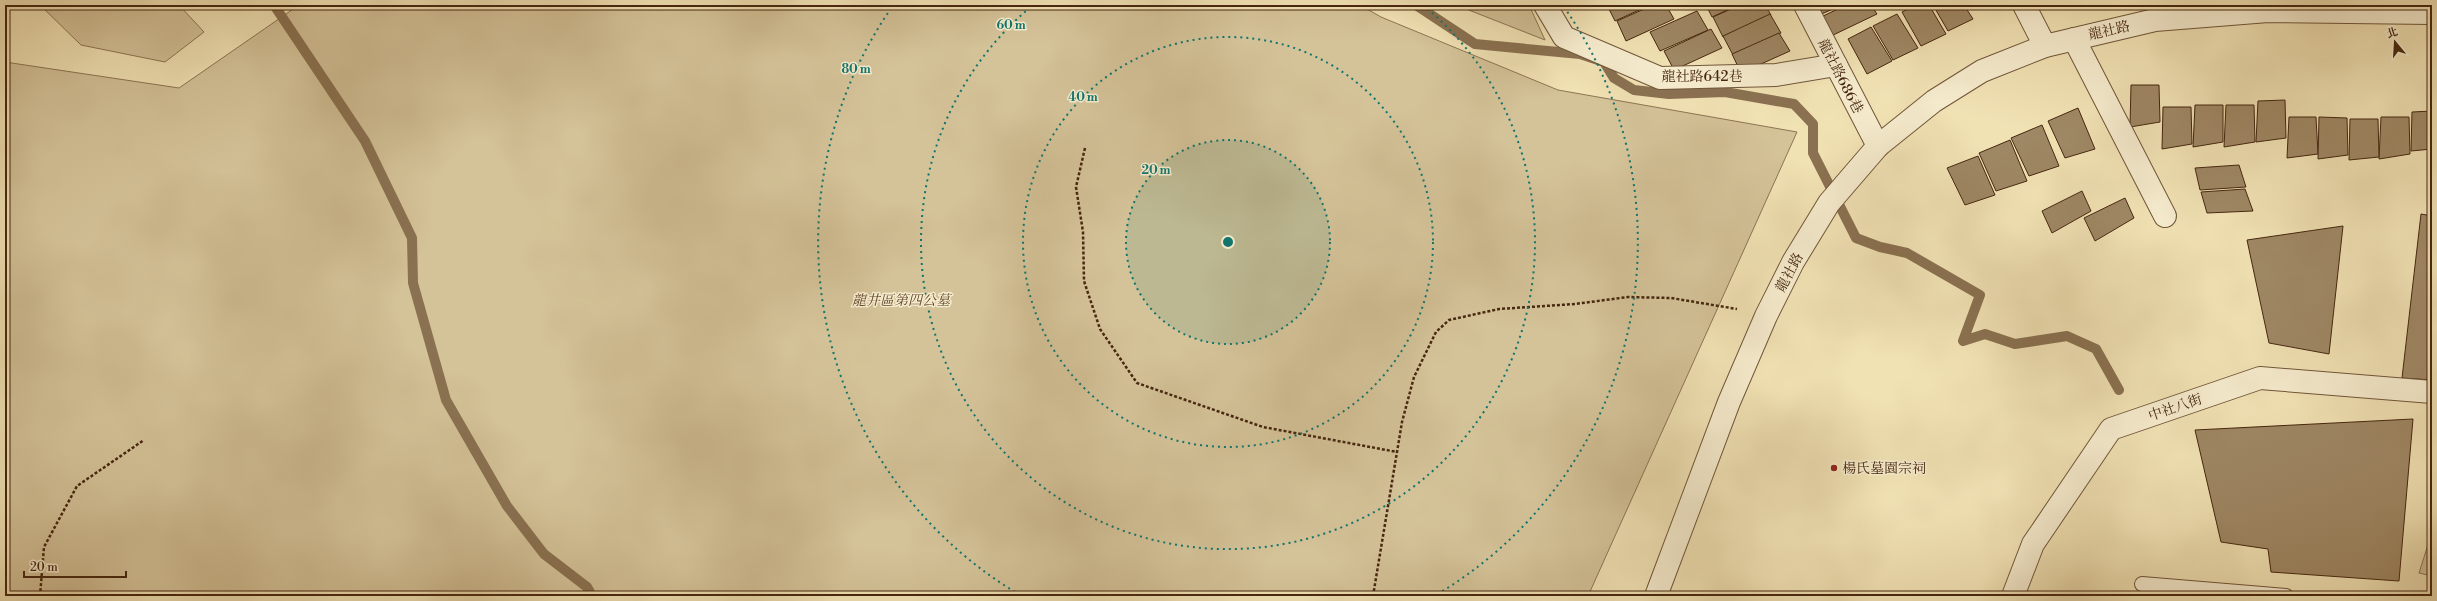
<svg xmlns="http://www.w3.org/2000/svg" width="2437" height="601" viewBox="0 0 2437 601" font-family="'Libre Bodoni','Noto Serif TC',serif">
  <rect width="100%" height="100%" fill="#f1e2b4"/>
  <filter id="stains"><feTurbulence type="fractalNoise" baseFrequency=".005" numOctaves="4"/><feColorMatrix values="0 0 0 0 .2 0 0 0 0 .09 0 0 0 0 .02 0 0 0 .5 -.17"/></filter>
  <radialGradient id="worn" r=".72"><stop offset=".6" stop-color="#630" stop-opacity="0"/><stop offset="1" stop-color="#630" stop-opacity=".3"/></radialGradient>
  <g fill="#d4c298" stroke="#8d7454">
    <path d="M40,5h139l25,27 -39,30 -84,-17z"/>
    <path d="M299,5h1061l21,12 177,73 239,42 -209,464h-1583v-534l174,26z"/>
    <path d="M1456,5h73l16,35z"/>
    <path d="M2432,532v44l-13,-3z"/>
  </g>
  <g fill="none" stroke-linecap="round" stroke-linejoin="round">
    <g stroke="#8a7151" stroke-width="10">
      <path d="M274,5l91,136 47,97 1,45 33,117 61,106 37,48 43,33 5,9"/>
      <path d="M1416,5l59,39 105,10 24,8 10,16 20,12 35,4 56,-2 69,12 19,20v29l43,85 24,9 27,6 73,42 -17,46 22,-7 30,10 52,-8 29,13 23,41"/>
    </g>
  </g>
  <g fill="#9f8865" stroke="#462710">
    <path d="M1607,5h43l-35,16z"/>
    <path d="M1653,5h13l8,14 -48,22 -9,-20z"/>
    <path d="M1706,5h32l-26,12z"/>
    <path d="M1740,5h25l6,10 -48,22 -10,-20z"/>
    <path d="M1811,5h31l-25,11z"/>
    <path d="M1846,5h25l6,9 -48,23 -10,-19z"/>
    <path d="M1916,5h13l17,29 -25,12 -19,-34z"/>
    <path d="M1933,5h31l9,14 -25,12z"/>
    <path d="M1697,11l11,19 -48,21 -10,-19z"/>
    <path d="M1770,14l11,19 -48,22 -10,-19z"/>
    <path d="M1897,14l21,34 -25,12 -20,-34z"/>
    <path d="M1871,27l21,34 -25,13 -19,-35z"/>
    <path d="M1711,29l11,19 -48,22 -10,-19z"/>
    <path d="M1779,33l11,18 -49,22 -9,-19z"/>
    <path d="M2131,85h28l1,37 -30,5z"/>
    <path d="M2285,100l1,38 -30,4 2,-41z"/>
    <path d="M2195,105h28v37l-30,5z"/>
    <path d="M2226,105h28l1,37 -31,5z"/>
    <path d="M2163,107h28l1,37 -30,5z"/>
    <path d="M2078,108l17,41 -30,9 -17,-37z"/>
    <path d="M2432,111v38l-21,2 1,-39z"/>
    <path d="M2289,117h27l2,37 -31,4z"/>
    <path d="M2319,117l28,1 1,37 -30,4z"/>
    <path d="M2381,117h28l1,37 -31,5z"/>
    <path d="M2350,119h28l1,38 -30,3z"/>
    <path d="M2042,125l17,41 -30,10 -18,-38z"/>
    <path d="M2010,140l17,41 -31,10 -17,-38z"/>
    <path d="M1978,156l17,39 -30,10 -18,-37z"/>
    <path d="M2239,165l7,22 -46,3 -5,-22z"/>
    <path d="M2245,189l8,22 -46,2 -6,-21z"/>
    <path d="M2082,191l9,20 -39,22 -10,-22z"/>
    <path d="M2125,198l9,20 -39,23 -11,-23z"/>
    <path d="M2421,214l11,2v164l-30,-2z"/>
    <path d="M2343,226l-14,128 -60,-11 -22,-103z"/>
    <path d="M2413,419l-14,162 -128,-9 -3,-23 -47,-7 -26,-112z"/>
  </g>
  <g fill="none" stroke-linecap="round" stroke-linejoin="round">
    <g stroke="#715639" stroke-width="16">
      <path id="service" d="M2142,584l144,12"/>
    </g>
    <g stroke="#715639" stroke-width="24">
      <g id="minor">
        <path d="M1545,5l19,32 96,41 116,-3 60,-10"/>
        <path d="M1805,5l73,141"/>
        <path d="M2024,5l21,41"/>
        <path d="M2074,39l91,177"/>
        <path d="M1656,596l73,-194 37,-86 27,-54 36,-59 49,-57 56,-45 48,-30 63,-25 110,-26 113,-9 164,2"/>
        <path d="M2013,596l20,-52 78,-115 149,-51 172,14"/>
      </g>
    </g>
    <g stroke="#462710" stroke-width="2.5" stroke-dasharray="3 2" stroke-linecap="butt">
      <path d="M1085,148l-9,39 7,45 1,49 16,48 37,54 126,44 134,25"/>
      <path d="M40,596l4,-49 33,-61 67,-46"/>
      <path d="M1373,596l29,-174 12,-45 22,-45 13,-12 50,-11 76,-5 53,-7 43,1 66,11"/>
    </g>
    <use href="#service" stroke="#f6ecce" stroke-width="14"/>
    <use href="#minor" stroke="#f6ecce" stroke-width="22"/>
  </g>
  <circle cx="1228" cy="242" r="102" fill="#0f766e" fill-opacity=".12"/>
  <g fill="none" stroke="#0f766e" stroke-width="2" stroke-dasharray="2 4">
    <circle cx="1228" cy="242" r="102"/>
    <circle cx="1228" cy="242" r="205"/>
    <path d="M1423 5A307 307 0 1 1 1033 5"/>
    <path d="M1020 595A410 410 0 0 1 892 7M1564 7A410 410 0 0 1 1436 595"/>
  </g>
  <circle fill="#8f2418" stroke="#f6ecce" stroke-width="1.5" cx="1834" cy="468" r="4"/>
  <g text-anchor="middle" stroke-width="3" stroke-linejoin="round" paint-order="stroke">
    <g font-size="14" fill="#462710" stroke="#f6ecce">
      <text transform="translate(2109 30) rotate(-13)" y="5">龍社路</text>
      <text x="1702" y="81">龍社路642巷</text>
      <text transform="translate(1841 76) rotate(63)" y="5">龍社路686巷</text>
      <text transform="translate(1789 272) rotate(-62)" y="5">龍社路</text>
      <text transform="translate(2175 407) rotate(-19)" y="5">中社八街</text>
    </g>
    <g font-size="14" font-style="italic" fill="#62462b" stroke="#f6ecce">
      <text x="901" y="305">龍井區第四公墓</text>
    </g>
    <g font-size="14" fill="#462710" stroke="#f6ecce" text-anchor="start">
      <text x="1842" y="473">楊氏墓園宗祠</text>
    </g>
  </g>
  <circle cx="1228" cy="242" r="6" fill="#0f766e" stroke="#f6ecce" stroke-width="2"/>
  <g font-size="12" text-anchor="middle" font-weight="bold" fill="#0f766e" stroke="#f6ecce" stroke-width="3" stroke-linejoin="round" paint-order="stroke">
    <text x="1011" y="29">60 m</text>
    <text x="856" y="73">80 m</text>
    <text x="1083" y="101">40 m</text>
    <text x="1156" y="174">20 m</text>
  </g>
  <rect width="2437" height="601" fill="none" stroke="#f1e2b4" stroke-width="20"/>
  <rect x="6" y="6" width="2425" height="589" fill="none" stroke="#462710" stroke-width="2"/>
  <rect x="10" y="10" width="2417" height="581" fill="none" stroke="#462710"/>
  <g transform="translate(2395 42) rotate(342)" stroke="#f6ecce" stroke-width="3" paint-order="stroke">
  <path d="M0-3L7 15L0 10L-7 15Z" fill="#462710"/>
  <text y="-6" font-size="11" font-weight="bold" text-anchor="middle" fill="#462710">北</text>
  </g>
  <path d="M24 571v6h102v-6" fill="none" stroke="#462710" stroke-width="2"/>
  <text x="30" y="571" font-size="12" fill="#462710" stroke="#f6ecce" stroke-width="3" paint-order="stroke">20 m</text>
  <rect width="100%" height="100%" filter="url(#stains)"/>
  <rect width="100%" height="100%" fill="url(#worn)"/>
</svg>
